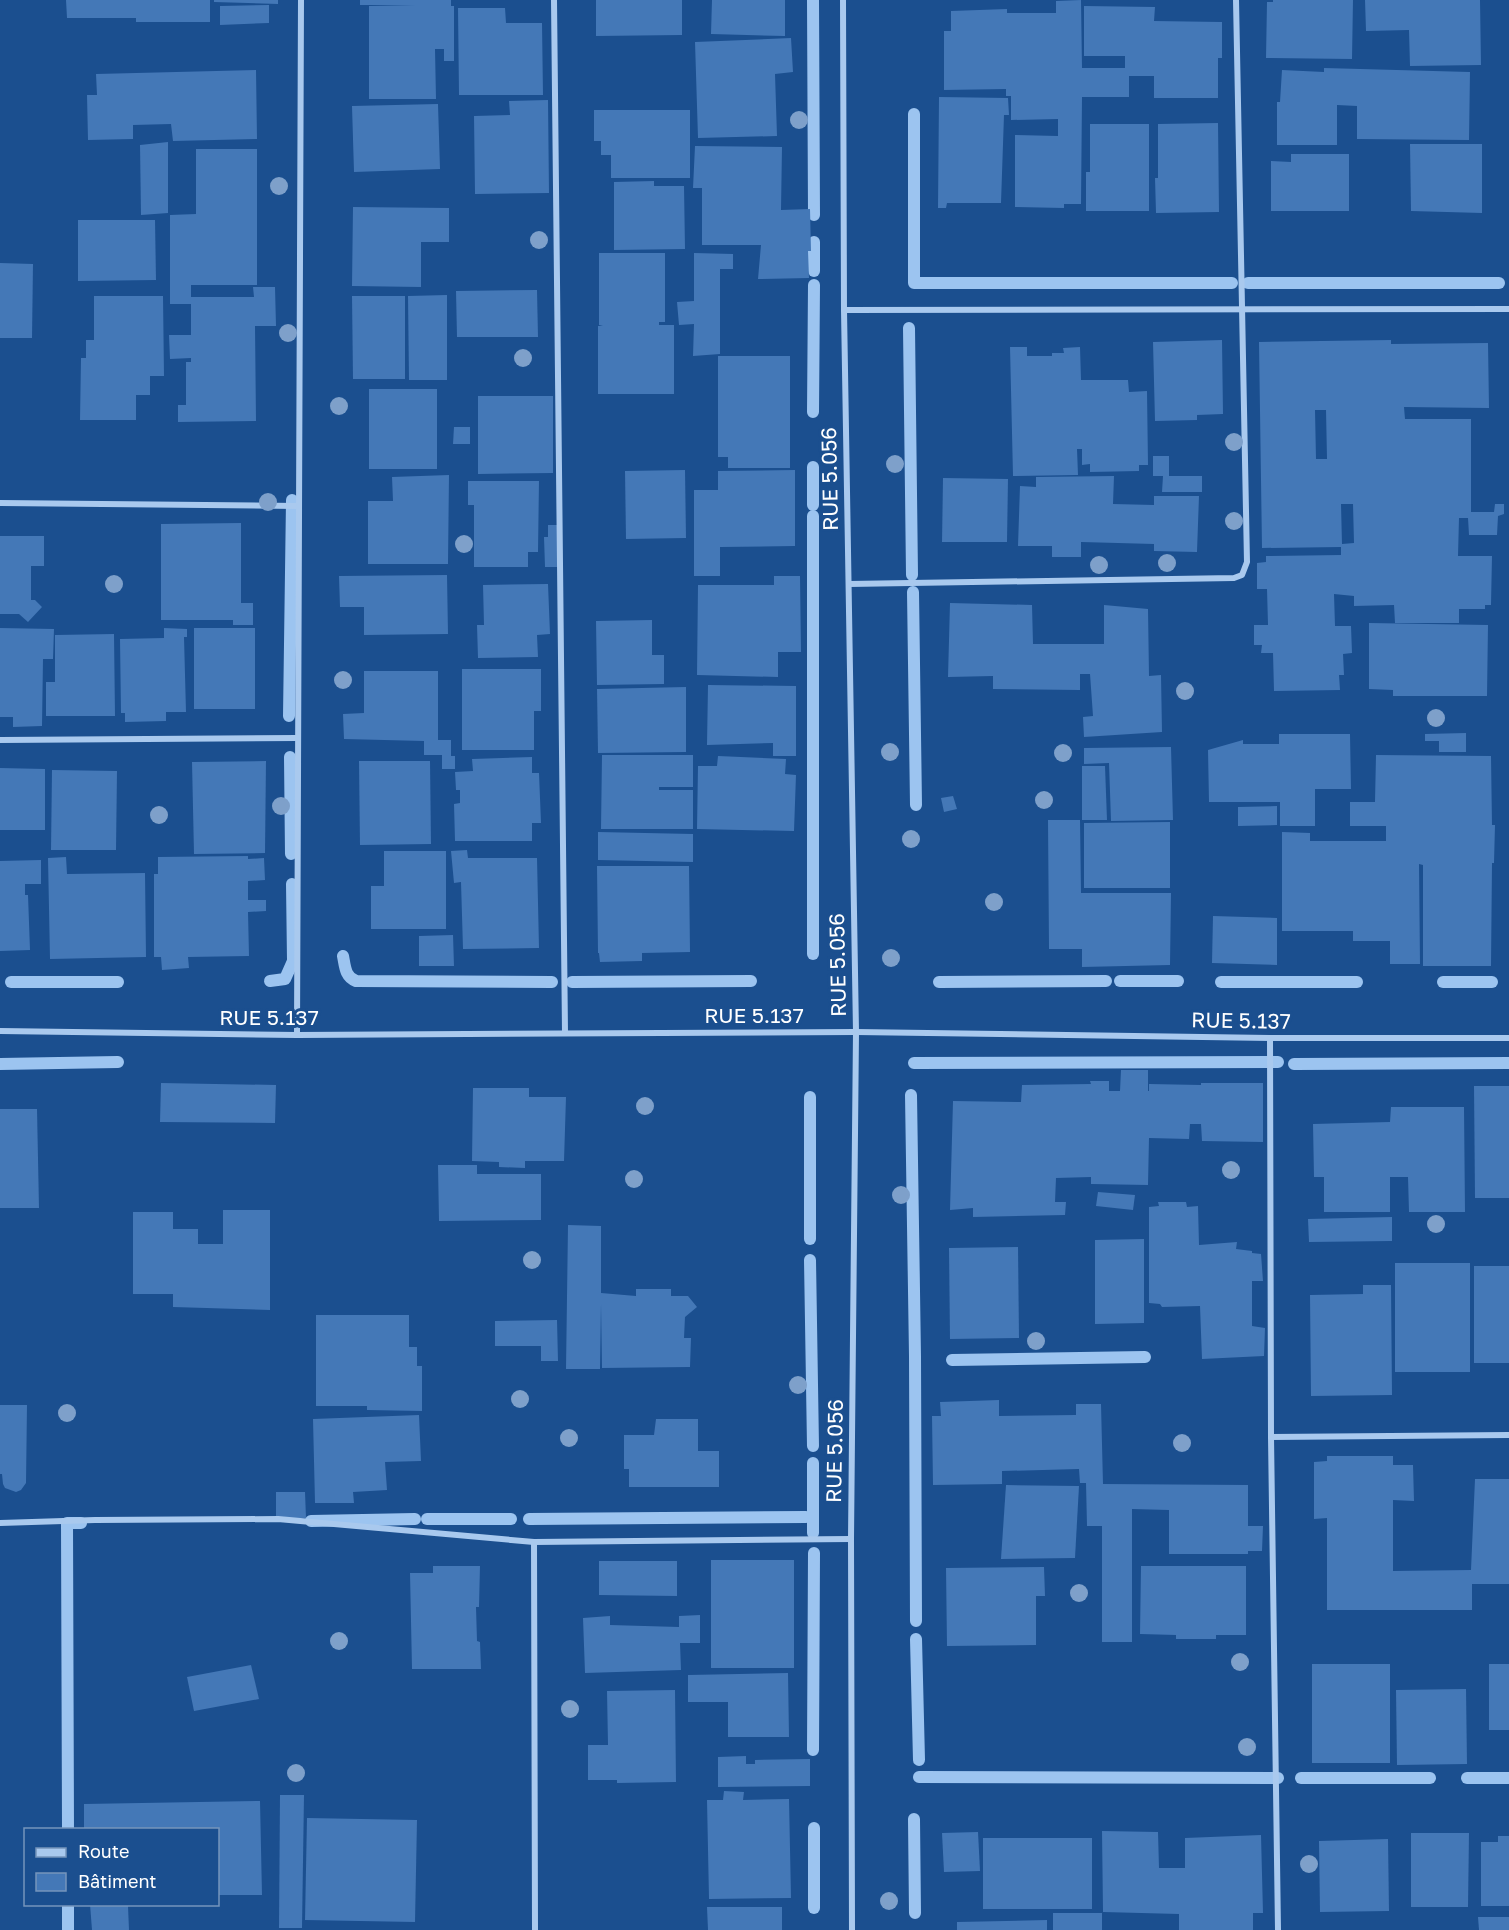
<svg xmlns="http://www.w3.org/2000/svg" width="1509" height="1930" viewBox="0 0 1509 1930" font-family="'Golos Text',sans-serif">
  <rect width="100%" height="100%" fill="#1b4f8f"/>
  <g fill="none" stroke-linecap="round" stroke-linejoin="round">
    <g stroke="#9cc4f0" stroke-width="12">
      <path d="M813,0l1,215"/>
      <path d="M914,114v169h318"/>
      <path d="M814,242v29"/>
      <path d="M1248,283h251"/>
      <path d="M909,328l3,247"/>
      <path d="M813,412l1,-127"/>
      <path d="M813,467v38"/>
      <path d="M813,516v438"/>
      <path d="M913,592l3,213"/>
      <path d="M289,716l3,-216"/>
      <path d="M290,757l1,97"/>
      <path d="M343,956c2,10 2,21 13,25l196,1"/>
      <path d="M270,981l15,-2 8,-18 -1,-77"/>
      <path d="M1120,981h58"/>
      <path d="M11,982h107"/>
      <path d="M572,982l179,-1"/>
      <path d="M939,982l167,-1"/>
      <path d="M1221,982h136"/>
      <path d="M1443,982h49"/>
      <path d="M914,1063l364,-1"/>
      <path d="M0,1064l118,-2"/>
      <path d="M1294,1064l215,-1"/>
      <path d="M911,1095l4,261 1,265"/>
      <path d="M810,1097v142"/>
      <path d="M810,1260l3,186"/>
      <path d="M952,1360l193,-3"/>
      <path d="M813,1463v70"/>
      <path d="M427,1519h84"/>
      <path d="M529,1519l277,-2"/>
      <path d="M311,1521l104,-2"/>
      <path d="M916,1639l3,121"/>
      <path d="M813,1750l1,-197"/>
      <path d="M919,1777l359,1"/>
      <path d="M1301,1778h129"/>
      <path d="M1467,1778h42"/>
      <path d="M914,1819l1,94"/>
      <path d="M814,1828v80"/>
      <path d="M68,1830l-1,-307h14"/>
      <path d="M68,1904v26"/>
    </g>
  </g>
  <g fill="#4478b7" fill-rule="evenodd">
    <path d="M66,0h144v22h-74v-4h-69z"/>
    <path d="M214,0h64v4l-64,-2z"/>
    <path d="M360,0h91v6h3v55h-10v-12h-9l1,50h-67v-93l46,-1h-55z"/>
    <path d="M596,0h86v35l-86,1z"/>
    <path d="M712,0h73v36l-74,-2z"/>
    <path d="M1081,0l1,68h43v-12h-41v-50l71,1 -1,14 68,1v36h-4v40h-64v-22h-25v21h-47l-1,107h-17v4l-49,-1v-72l43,1v-17l-47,1v-24h-5v-7l-62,1v-59h7v-20l56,-2v4h49v-12z"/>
    <path d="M1273,0h80l-1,59 -86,-1 1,-56h6z"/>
    <path d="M1365,0h115l1,65 -71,1 -1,-36 -43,1z"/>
    <path d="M269,5v18l-49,2v-19z"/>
    <path d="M458,8h47l1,15h36l1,72h-84z"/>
    <path d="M791,38l2,34 -18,2 2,62 -79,2 -3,-96z"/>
    <path d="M1324,68l146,4 -1,68 -112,-1v-33l-20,-1v40h-60v-43h3l2,-32 42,2z"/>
    <path d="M256,70l1,69 -84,2 -2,-17 -38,1v14l-45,1 -1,-45h10l-1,-21z"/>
    <path d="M939,97l69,1 1,17h-5l-3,88h-54l-1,5h-8z"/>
    <path d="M548,100l1,93 -74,1 -1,-78 36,-1 -1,-14z"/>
    <path d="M438,104l2,65 -86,3 -2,-66z"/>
    <path d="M594,110h96v68h-79v-23h-10v-14h-7z"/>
    <path d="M1218,123l1,89 -63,1 -1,-35h3v-54z"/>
    <path d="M1090,124h59v87h-63v-39h4z"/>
    <path d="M168,142v71l-27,2 -1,-70z"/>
    <path d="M1410,144h72v69l-71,-2z"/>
    <path d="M695,146l87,1 -1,63 29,-1 1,42h-3l1,27 -51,1 3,-34h-59v-57h-9z"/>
    <path d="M196,149h61v136h-66v12h63l-1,-10h22l1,39h-21l1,95 -78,1v-17h8v-43h5v-4l-21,1 -1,-24h22v-31h-21v-89l26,-1z"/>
    <path d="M1291,154h58v57h-78v-50l20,1z"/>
    <path d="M654,181v5h30l1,63 -71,1v-68z"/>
    <path d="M353,207l96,1v34h-28v45l-69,-1z"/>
    <path d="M78,220h77l1,60 -78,1z"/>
    <path d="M599,253h66v69h-6v3h15v69h-76v-68h5l-4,-1z"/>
    <path d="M694,253l39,1v15h-13v85l-27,2 1,-32 -15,1 -2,-23 17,-1z"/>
    <path d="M0,263l33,1 -1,74h-32z"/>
    <path d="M537,290l1,47h-81l-1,-46z"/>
    <path d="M447,295v85h-38l-1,-84z"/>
    <path d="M94,296h69l1,80h-14v19h-14v25h-56l1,-62h5v-18h8z"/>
    <path d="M352,296h53v83h-52z"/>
    <path d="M1222,340l1,74 -26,1v5l-42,1 -2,-79z"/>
    <path d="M1391,340v4l97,-1 1,65 -85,-1 1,12h66v93h23l1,-8h9v10l-6,2 -1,19h-28l-1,-17h-9l-1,38h34l-1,49h-6v4h-26v14h-64l-1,-18 -40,1v-10l-20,-2 1,32h16l1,27 -9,1 1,21h-5l1,15 -66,1 -1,-38h-12l1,-8h-8v-20h14l-1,-36h-10v-26l9,-1v-6l75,-1v-8l-79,1 -3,-206zM1315,410h11l1,49h-11zM1341,504h12l1,39 -12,1z"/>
    <path d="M1010,347h17v9h25v-3h12l-1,-5 17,-1 1,33h47l1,12 18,-1 1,74h-9v6l-49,1v-8l-8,1v-16h-5l1,26 -65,1z"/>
    <path d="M718,356h72v112h-62v-11h-10z"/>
    <rect x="369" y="389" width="68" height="80"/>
    <path d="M478,396h75v77l-75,1z"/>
    <path d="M454,427h16v17h-17z"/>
    <path d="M1153,456h16v20h33v16h-40l1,-16h-10z"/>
    <path d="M685,470l1,68 -60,1 -1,-68z"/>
    <path d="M795,470v76l-75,1v29h-26v-86h24v-19z"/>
    <path d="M449,475l-1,89h-80v-63h25l-1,-24z"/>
    <path d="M1114,476l-1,28 41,1v-9h45l-2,56 -43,-1v-7l-73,-2v15h-29v-11h-34l2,-60 16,1v-10z"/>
    <path d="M943,478l65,1 -1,63h-65z"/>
    <path d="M468,481h71l-1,71h-10v15h-54v-62h-6z"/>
    <path d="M241,523v80h12v22h-20v-5h-72v-96z"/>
    <path d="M548,525h11v42h-14l-1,-30h4z"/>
    <path d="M0,536h44v30h-13v34h4l7,7 -14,15 -9,-8h-19z"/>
    <path d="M447,575l1,59 -84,1v-28h-24l-1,-31z"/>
    <path d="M774,576h26l1,76h-23v25l-81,-2 1,-90h76z"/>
    <path d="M548,584l2,50 -13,1 1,22 -60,1 -1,-33h7l-1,-40z"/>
    <path d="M950,603l82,2 1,39h71v-39l44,4 1,67 12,-1 1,57 -78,5 -1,-20 10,-1 -3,-42h-10v16l-87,-1v-13l-45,1z"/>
    <path d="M652,620v35h12v29l-67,1 -1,-64z"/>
    <path d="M1369,623l119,2 -1,71h-94v-6l-24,-1z"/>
    <path d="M0,628l54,1 -1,30h-10l-1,67 -29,1v-10h-13z"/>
    <path d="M164,628l23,1v8h-3l2,75h-20v9l-41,1v-9h-4l-1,-74 44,-1z"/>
    <rect x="194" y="628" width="61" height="81"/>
    <path d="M114,634l1,82h-69v-34h9v-47z"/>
    <path d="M462,669h79v42h-7v39h-72z"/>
    <path d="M364,671h74v69h13v16h4v13h-13v-14h-18v-14l-80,-2 -1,-25 21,-1z"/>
    <path d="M708,685l88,1v70h-23v-13l-66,2z"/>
    <path d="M686,687v65l-88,1 -1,-64z"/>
    <path d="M1466,733v19h-27v-11h-14v-7z"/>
    <path d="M1279,734h71l1,55h-36v37h-35v-24h-71l-1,-52 35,-10v4h36z"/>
    <path d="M1171,747l2,73 -62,1 -2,-58 -25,1v-16z"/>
    <path d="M602,755h91v32h-34v3h34v39h-92z"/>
    <path d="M1376,755l115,1 1,69h3l-1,38h-2l-1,103h-68v-101l-4,-1 1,100h-30v-23h-37v-10h-71v-99l28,1v8h76v-15h-36v-24h25z"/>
    <path d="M718,756l68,3 -1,15 11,1 -2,56 -97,-2 1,-63h19z"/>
    <path d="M532,757v16h7l2,50h-9v18h-77l-1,-37 6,-1v-13h-4l-1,-18 18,-1 -1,-12z"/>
    <path d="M266,761l-1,92 -71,1 -2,-92z"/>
    <path d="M359,761h71l1,83 -71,1z"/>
    <path d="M1082,766h23l2,54h-25z"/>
    <path d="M0,768l45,1v61h-45z"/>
    <path d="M52,770l65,1 -1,79h-65z"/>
    <path d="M953,796l4,13 -13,3 -3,-14z"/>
    <path d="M1277,806v19l-39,1v-19z"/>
    <path d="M1048,820h32l1,73h90l-1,72 -88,2v-18h-33z"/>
    <path d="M1170,822v66h-86v-65z"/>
    <path d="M598,832l95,2v28l-95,-2z"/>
    <path d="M467,850l1,8h69l2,90 -76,1 -2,-67 -7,1 -3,-32z"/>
    <path d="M384,851h62v78h-75v-43h13z"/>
    <path d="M248,856v3l16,-1 1,22 -17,1v19h18v11l-18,1 1,44 -61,1 1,11 -27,2 -1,-13h-7v-83h4v-17z"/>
    <path d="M66,857l1,17 78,-1 1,84 -96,2 -2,-101z"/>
    <path d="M41,860v24h-16v11h3l2,55 -30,1v-90z"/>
    <path d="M597,866h92l1,86 -48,1v8l-42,1 -1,-9h-1z"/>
    <path d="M1213,916l64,2v47l-65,-2z"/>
    <path d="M453,935l1,31h-35v-30z"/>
    <path d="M1121,1070h27v21h1v-7l52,1v-2h62v59l-61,-1 -1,-17h-11l-1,15 -40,-1 -1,47 -57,-1v-7l-35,1 -1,24h11l-1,13 -92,2v-9l-23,2 3,-109 68,1 1,-17 69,-1 -1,-3h19v10h11z"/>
    <path d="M161,1083l115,2 -1,38 -115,-1z"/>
    <path d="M1474,1086h35v112h-34z"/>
    <path d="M473,1088h56v9h37l-2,64h-39v7l-26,-1v-5l-27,-1z"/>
    <path d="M1391,1107h73l1,105h-56l-1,-35h-18v35h-66v-35h-10l-1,-53 77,-2z"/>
    <path d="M0,1109h37l2,99h-39z"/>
    <path d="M438,1165h39v9h64v46l-102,1z"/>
    <path d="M1098,1192l37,3 -2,15 -37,-4z"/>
    <path d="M1158,1202h28l1,5 11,-1 1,39 38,-3 -1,7 16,2v2l9,1 2,27h-11v45l13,2 -1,28 -62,3 -2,-53 -38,1 -2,-3 -11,-1v-96l10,-1z"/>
    <path d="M223,1210h47v100l-97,-3v-13h-40v-82h40v17h25v15h25z"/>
    <path d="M1392,1217v24l-83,1 -1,-23z"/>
    <path d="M568,1225l33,1v67l35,3v-7h35v7h17l9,11 -12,10 -1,21h7l-1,29 -88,1 -1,-64 -1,65h-34z"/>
    <path d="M1144,1239v84l-49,1v-84z"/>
    <path d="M1018,1247l1,91 -69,1 -1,-91z"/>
    <rect x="1395" y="1263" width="75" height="109"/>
    <rect x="1474" y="1266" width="35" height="97"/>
    <path d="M1363,1285h28l1,110 -81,1 -1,-101 53,-1z"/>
    <path d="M316,1315h93v32h8v19h5v45l-55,-1v-4h-51z"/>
    <path d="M557,1320l1,41h-17v-15h-46v-25z"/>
    <path d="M999,1400v16l77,-1v-11h25l2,80 145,1v41h15l-1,25h-14v3h-79v-44l-37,-1v133h-30v-116h-15l-1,-43h-6l-1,-14 -77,2v13l-69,1 -1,-69h9l-1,-14z"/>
    <path d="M0,1405h27l-1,78 -5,7 -5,2 -11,-4 -2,-4 -1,-10h-2z"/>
    <path d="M419,1415l2,46 -36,1 2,28 -34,2 1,11h-39l-2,-84z"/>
    <path d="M656,1419h42v32h21v36h-90v-18h-5v-34h30z"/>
    <path d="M1327,1456h66v9h20l1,36 -21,-1v71l78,-1 4,-91h34v105h-37v26h-145v-92l-13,1v-57l13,-1z"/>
    <path d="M1006,1485l73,1 -4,72 -74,1z"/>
    <path d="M276,1492h29l1,26h-30z"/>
    <rect x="711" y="1560" width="83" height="108"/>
    <path d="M599,1561h78v35l-78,-1z"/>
    <path d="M433,1566h47l-1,41h-3l1,34 3,1 1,27h-69l-2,-96h23z"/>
    <path d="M1141,1566h105v69h-30v4h-40v-4l-36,-1z"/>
    <path d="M1044,1567l1,29h-9v49l-89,1 -1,-78z"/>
    <path d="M700,1615v28h-20l1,27 -96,3 -2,-55 27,-2v9l69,2v-11z"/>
    <rect x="1312" y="1664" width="78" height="99"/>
    <rect x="1489" y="1664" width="20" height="66"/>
    <path d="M251,1665l8,34 -65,12 -7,-34z"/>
    <path d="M788,1673l1,64h-61v-35h-40v-27z"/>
    <path d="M1466,1689l1,75 -70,1 -1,-75z"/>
    <path d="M675,1690l1,92 -59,1v-3h-29v-35h20l-1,-54z"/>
    <path d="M746,1756v8h9v-4l55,-1v27l-92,1v-30z"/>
    <path d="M724,1791l20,1 -1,8 46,-1 2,99 -82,1 -2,-99h16z"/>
    <path d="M280,1795h24l-2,133h-23z"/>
    <path d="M260,1801l2,94h-44v-65h-134v-26z"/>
    <path d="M307,1818l110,2 -2,102 -110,-2z"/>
    <path d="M1102,1831l56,1 1,36h26v-30l76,-3 2,78h-10v17h-74v-16l-76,-2z"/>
    <path d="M978,1832l2,39 -36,1 -2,-39z"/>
    <path d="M1411,1833h58l-1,74h-57z"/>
    <path d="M1498,1836h11v70h-28v-64h17z"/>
    <rect x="983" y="1838" width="109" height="71"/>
    <path d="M1388,1839l1,72 -69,1 -1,-71z"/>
    <path d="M90,1904l38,2 1,24h-37z"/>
    <path d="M707,1907h75v23h-74z"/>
    <rect x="1053" y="1913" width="49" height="17"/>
    <path d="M1478,1917h31v13h-30z"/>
    <path d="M1047,1920v10h-90v-8z"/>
  </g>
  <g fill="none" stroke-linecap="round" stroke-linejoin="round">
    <g stroke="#a9c9ee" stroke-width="6">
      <path d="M554,0l11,1033"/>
      <path d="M843,0l1,310 12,722 -5,507 1,391"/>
      <path d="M844,310l665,-1"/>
      <path d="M0,503l298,3"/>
      <path d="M849,584l385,-6 8,-3 5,-13 -11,-562"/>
      <path d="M0,740l297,-2"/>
      <path d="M0,1031l297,4 559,-3 414,6h239"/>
      <path d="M297,1035l4,-1035"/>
      <path d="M1270,1038l1,399 7,493"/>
      <path d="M1271,1437l238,-2"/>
      <path d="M0,1523l95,-3 183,-1 256,23 317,-3"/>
      <path d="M534,1542l1,388"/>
    </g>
  </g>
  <g fill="#7ea0ca">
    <circle cx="799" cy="120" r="9"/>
    <circle cx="279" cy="186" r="9"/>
    <circle cx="539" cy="240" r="9"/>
    <circle cx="288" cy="333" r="9"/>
    <circle cx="523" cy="358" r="9"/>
    <circle cx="339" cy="406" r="9"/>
    <circle cx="1234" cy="442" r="9"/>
    <circle cx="895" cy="464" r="9"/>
    <circle cx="268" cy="502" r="9"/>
    <circle cx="1234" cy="521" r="9"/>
    <circle cx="464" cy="544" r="9"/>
    <circle cx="1167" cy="563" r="9"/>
    <circle cx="1099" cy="565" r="9"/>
    <circle cx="114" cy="584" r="9"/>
    <circle cx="343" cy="680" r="9"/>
    <circle cx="1185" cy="691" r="9"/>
    <circle cx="1436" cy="718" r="9"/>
    <circle cx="890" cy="752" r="9"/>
    <circle cx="1063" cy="753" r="9"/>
    <circle cx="1044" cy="800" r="9"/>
    <circle cx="281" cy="806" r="9"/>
    <circle cx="159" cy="815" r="9"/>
    <circle cx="911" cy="839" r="9"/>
    <circle cx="994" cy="902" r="9"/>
    <circle cx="891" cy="958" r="9"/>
    <circle cx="645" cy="1106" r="9"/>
    <circle cx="1231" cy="1170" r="9"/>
    <circle cx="634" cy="1179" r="9"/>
    <circle cx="901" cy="1195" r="9"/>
    <circle cx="1436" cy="1224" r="9"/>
    <circle cx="532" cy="1260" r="9"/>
    <circle cx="1036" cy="1341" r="9"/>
    <circle cx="798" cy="1385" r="9"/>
    <circle cx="520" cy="1399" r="9"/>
    <circle cx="67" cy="1413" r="9"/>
    <circle cx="569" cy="1438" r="9"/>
    <circle cx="1182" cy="1443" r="9"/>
    <circle cx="1079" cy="1593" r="9"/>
    <circle cx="339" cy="1641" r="9"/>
    <circle cx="1240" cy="1662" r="9"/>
    <circle cx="570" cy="1709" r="9"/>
    <circle cx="1247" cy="1747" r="9"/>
    <circle cx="296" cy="1773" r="9"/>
    <circle cx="1309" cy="1864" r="9"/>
    <circle cx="889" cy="1901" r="9"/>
  </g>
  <g text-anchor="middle" stroke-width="6" stroke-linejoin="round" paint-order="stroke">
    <g font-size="21" fill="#fff" stroke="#1b4f8f">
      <text transform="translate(830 479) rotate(-91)" y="7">RUE 5.056</text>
      <text transform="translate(838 965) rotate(-91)" y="7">RUE 5.056</text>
      <text x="754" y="1023">RUE 5.137</text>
      <text x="269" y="1025">RUE 5.137</text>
      <text transform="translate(1241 1021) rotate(1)" y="7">RUE 5.137</text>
      <text transform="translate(835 1451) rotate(-89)" y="7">RUE 5.056</text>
    </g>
  </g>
  <rect x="24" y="1828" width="195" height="78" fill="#1b4f8f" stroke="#7695bc" stroke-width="1.5"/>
  <rect x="36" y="1848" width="30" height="9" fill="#a9c9ee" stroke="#7695bc" stroke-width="1.5"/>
  <text x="78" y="1858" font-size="18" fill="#ffffff">Route</text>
  <rect x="36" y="1873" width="30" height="18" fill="#4478b7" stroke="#7695bc" stroke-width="1.5"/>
  <text x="78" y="1888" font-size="18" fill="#ffffff">Bâtiment</text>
</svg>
